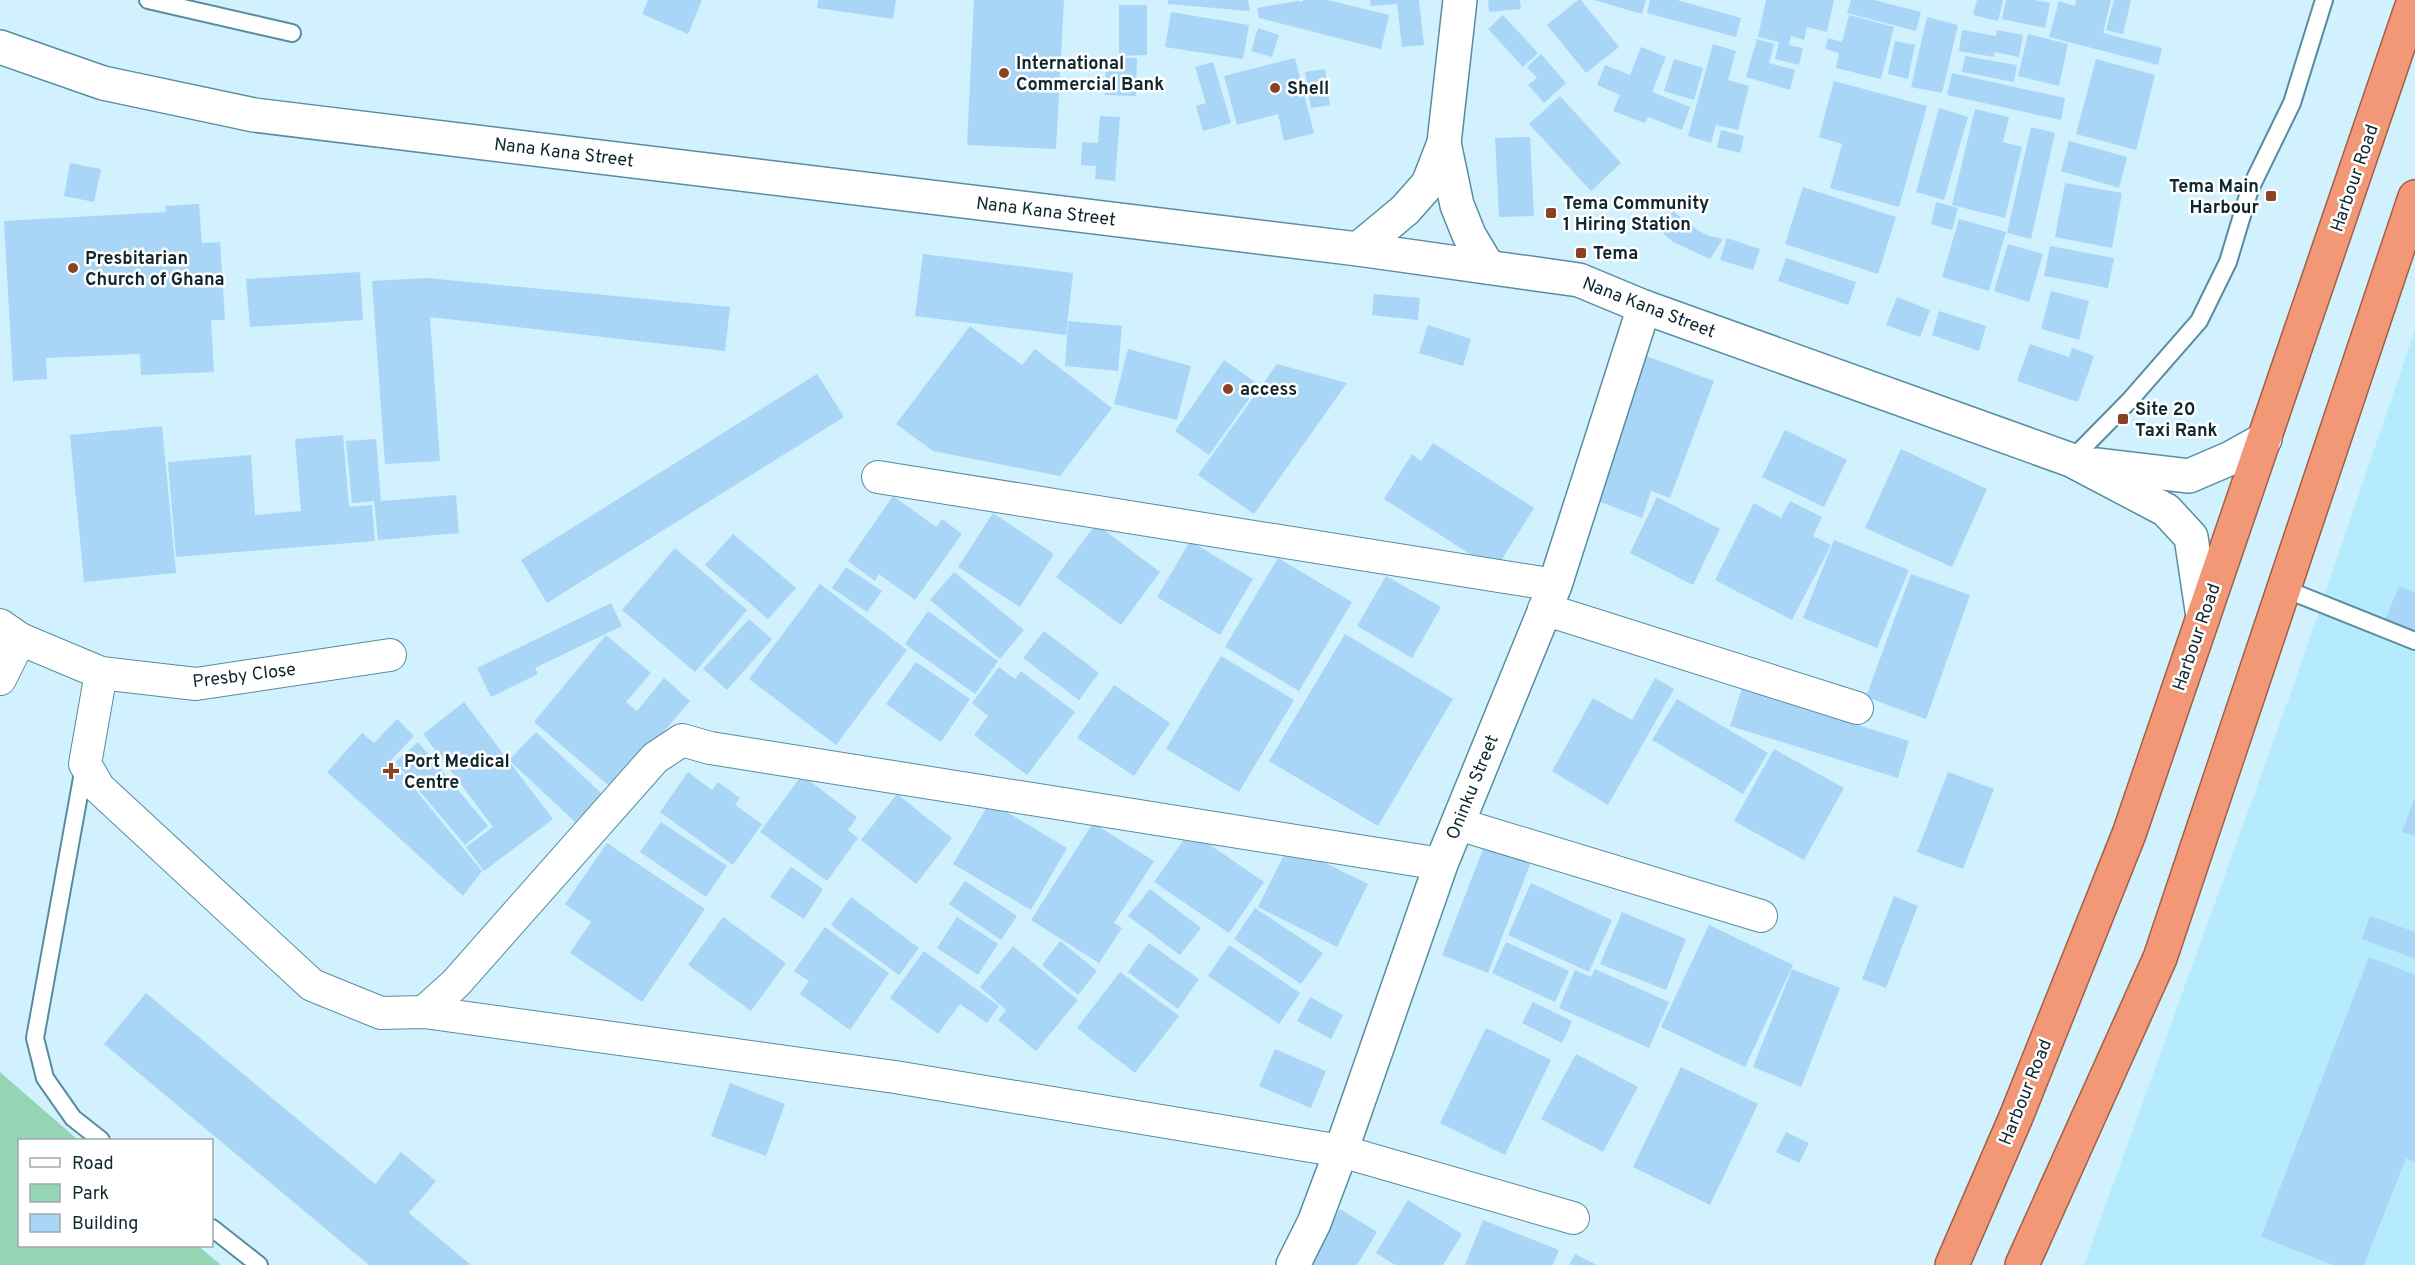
<svg xmlns="http://www.w3.org/2000/svg" width="2415" height="1265" viewBox="0 0 2415 1265" font-family="Overpass,sans-serif">
  <rect width="100%" height="100%" fill="#d0f1fd"/>
  <path fill="#b6eafd" d="M2415,330v935h-331l209,-578z"/>
  <path fill="#96d5b4" d="M0,1072l78,68h-58v106h178l23,19h-221z"/>
  <g fill="#a9d6f7">
    <path d="M648,0h54l-14,34 -46,-20z"/>
    <path d="M818,0h78l-3,19 -76,-11z"/>
    <path d="M974,0h90l-8,149 -89,-4z"/>
    <path d="M1168,0h80l2,11 -82,-7z"/>
    <path d="M1303,0h25l61,15 -8,34 -122,-31 -2,-10 41,-7 5,1z"/>
    <path d="M1370,0h49l5,45 -22,2 -5,-43 -26,2z"/>
    <path d="M1488,0h32l1,9 -32,3z"/>
    <path d="M1578,0h3l38,47 -33,26 -39,-48z"/>
    <path d="M1594,0h52l-4,14z"/>
    <path d="M1650,0h27l64,18 -5,19 -89,-24z"/>
    <path d="M1766,0h68l-7,32 -20,-5 -3,13 -13,-4 -2,9 14,3 -4,17 -24,-6 4,-17 -21,-5z"/>
    <path d="M1851,0h23l47,12 -5,19 -69,-18z"/>
    <path d="M1977,0h26l-5,21 -25,-6z"/>
    <path d="M2006,0h29l15,3 -5,25 -43,-9z"/>
    <path d="M2076,0h35l-8,33 59,15 -4,17 -109,-28 10,-36 16,5z"/>
    <path d="M2114,0h17l-8,34 -17,-4z"/>
    <path d="M1119,5h28v50l-28,1z"/>
    <path d="M1171,12l78,13 -6,34 -78,-12z"/>
    <path d="M1503,15l35,38 -15,14 -35,-38z"/>
    <path d="M1849,15l45,12 -13,52 -45,-11 3,-15 -14,-4 3,-11 14,4z"/>
    <path d="M1927,17l31,8 -16,68 -31,-6z"/>
    <path d="M1258,28l21,7 -7,22 -21,-6z"/>
    <path d="M1962,30l34,6 1,-6 26,5 -4,22 -24,-5 -1,5 -35,-6z"/>
    <path d="M2028,34l40,10 -9,42 -41,-10z"/>
    <path d="M1757,39l17,5 -5,19 26,7 -5,20 -44,-13z"/>
    <path d="M1895,41l20,4 -7,34 -20,-5z"/>
    <path d="M1713,44l23,7 -8,29 21,6 -11,44 -22,-5 -5,18 -23,-7z"/>
    <path d="M1641,47l25,10 -14,35 38,15 -8,23 -34,-13 -3,6 -32,-12 7,-16 -23,-10 8,-20 25,10z"/>
    <path d="M1541,54l25,29 -22,20 -16,-18 9,-7 -10,-11z"/>
    <path d="M1965,56l52,9 -3,17 -52,-10z"/>
    <path d="M1106,57l31,1 -1,38 -31,-1z"/>
    <path d="M1295,58l19,75 -30,8 -6,-27 -41,11 -13,-49z"/>
    <path d="M1674,59l29,9 -9,32 -30,-9z"/>
    <path d="M2096,59l59,16 -19,75 -60,-16z"/>
    <path d="M1213,62l18,61 -28,8 -7,-25 10,-3 -11,-36z"/>
    <path d="M1325,69l5,36 -19,3 -6,-36z"/>
    <path d="M1952,73l113,25 -4,22 -114,-25z"/>
    <path d="M1834,81l93,25 -28,101 -69,-19 12,-44 -23,-7z"/>
    <path d="M1560,96l61,67 -30,28 -62,-67z"/>
    <path d="M1939,108l29,9 -24,83 -28,-8z"/>
    <path d="M1975,109l34,8 -6,25 19,5 -17,71 -53,-13z"/>
    <path d="M1100,116l20,1 -5,64 -20,-2 1,-13 -15,-1 1,-23 16,1z"/>
    <path d="M2031,127l24,6 -24,106 -24,-6z"/>
    <path d="M1721,130l23,6 -4,17 -23,-6z"/>
    <path d="M1530,137l4,79 -35,1 -4,-79z"/>
    <path d="M2069,141l58,16 -8,31 -58,-17z"/>
    <path d="M70,163l31,6 -7,33 -30,-6z"/>
    <path d="M2065,183l57,10 -10,55 -57,-11z"/>
    <path d="M1803,187l93,30 -18,57 -93,-30z"/>
    <path d="M1936,202l22,6 -6,22 -21,-6z"/>
    <path d="M199,204l3,39 18,-1 5,78h-14l3,52 -73,3 -1,-21 -94,4 1,21 -34,2 -9,-160 162,-9 -1,-6z"/>
    <path d="M1673,211l24,19 12,6 14,3 -13,20 -37,-17 -11,-10z"/>
    <path d="M1959,219l47,13 -17,59 -47,-14z"/>
    <path d="M1727,238l33,11 -7,21 -33,-10z"/>
    <path d="M2008,244l35,10 -14,48 -35,-11z"/>
    <path d="M2050,246l64,12 -6,30 -64,-12z"/>
    <path d="M923,254l150,19 -7,62 -151,-19z"/>
    <path d="M1786,258l70,24 -8,23 -70,-24z"/>
    <path d="M360,272l3,48 -113,7 -4,-48z"/>
    <path d="M427,278l303,29 -5,44 -295,-34 10,144 -55,3 -13,-183z"/>
    <path d="M2051,291l38,10 -10,39 -38,-11z"/>
    <path d="M1374,294l46,4 -2,22 -46,-5z"/>
    <path d="M1897,297l33,13 -10,27 -34,-12z"/>
    <path d="M1939,311l47,15 -7,25 -47,-16z"/>
    <path d="M1068,321l54,5 -4,45 -53,-5z"/>
    <path d="M1428,325l43,14 -8,27 -44,-13z"/>
    <path d="M970,326l52,39 13,-16 77,59 -52,68 -127,-25 -37,-27z"/>
    <path d="M2030,344l39,13 3,-9 22,8 -16,46 -61,-21z"/>
    <path d="M1128,349l63,17 -14,54 -63,-16z"/>
    <path d="M1646,356l68,25 -44,117 -19,-7 -9,27 -49,-19z"/>
    <path d="M1224,360l35,25 -50,70 -34,-24z"/>
    <path d="M1277,364l70,19 -93,131 -56,-39z"/>
    <path d="M817,374l27,43 -297,186 -26,-43z"/>
    <path d="M162,426l14,147 -92,9 -14,-147z"/>
    <path d="M1785,430l62,30 -23,47 -62,-30z"/>
    <path d="M343,435l6,72 23,-2 3,36 -199,16 -8,-95 83,-7 4,60 46,-4 -6,-72z"/>
    <path d="M376,439l5,62 75,-6 3,38 -81,7 -4,-39 -22,2 -6,-62z"/>
    <path d="M1433,443l101,65 -39,62 -111,-71 28,-45 9,7z"/>
    <path d="M1901,449l86,40 -35,78 -87,-39z"/>
    <path d="M893,496l43,31 6,-8 20,15 -47,66 -36,-26 -4,7 -27,-20z"/>
    <path d="M1657,497l63,32 -27,56 -63,-32z"/>
    <path d="M1790,501l32,16 -9,19 18,9 -39,75 -77,-40 39,-77 27,15z"/>
    <path d="M993,513l61,41 -34,53 -62,-40z"/>
    <path d="M1096,524l64,48 -39,53 -65,-48z"/>
    <path d="M733,534l63,54 -28,31 -63,-54z"/>
    <path d="M1834,540l75,30 -32,78 -74,-30z"/>
    <path d="M1190,541l63,38 -33,56 -63,-38z"/>
    <path d="M675,548l72,62 -52,62 -73,-62z"/>
    <path d="M1278,558l74,44 -53,89 -74,-44z"/>
    <path d="M846,567l36,24 -15,21 -35,-24z"/>
    <path d="M954,572l70,58 -24,29 -70,-59z"/>
    <path d="M1911,574l59,21 -44,124 -60,-22z"/>
    <path d="M1386,576l55,31 -29,51 -55,-32z"/>
    <path d="M820,584l87,66 -71,95 -87,-66z"/>
    <path d="M2399,586l16,7v43l-31,-13z"/>
    <path d="M611,603l11,23 -87,42 3,6 -47,23 -14,-29z"/>
    <path d="M928,611l70,50 -23,33 -70,-50z"/>
    <path d="M749,619l23,20 -45,51 -24,-21z"/>
    <path d="M1044,631l55,42 -20,27 -56,-42z"/>
    <path d="M1345,634l108,65 -75,127 -109,-65z"/>
    <path d="M606,635l45,38 -25,29 11,9 27,-33 26,23 -76,89 -80,-68z"/>
    <path d="M1221,656l73,44 -55,92 -73,-43z"/>
    <path d="M916,662l54,37 -29,43 -55,-38z"/>
    <path d="M999,667l16,12 6,-8 54,41 -48,63 -53,-40 14,-19 -16,-13z"/>
    <path d="M1655,678l19,11 -66,116 -56,-34 41,-73 39,22z"/>
    <path d="M1114,685l56,38 -36,53 -57,-38z"/>
    <path d="M1742,688l167,53 -11,37 -168,-52z"/>
    <path d="M1677,699l91,54 -25,41 -91,-54z"/>
    <path d="M464,702l89,117 -69,52 -18,-24 27,-20 -70,-93z"/>
    <path d="M397,719l17,17 -23,24 91,111 -19,25 -136,-124 35,-39 12,10z"/>
    <path d="M536,732l66,62 -27,28 -66,-62z"/>
    <path d="M418,742l70,84 -23,19 -70,-83z"/>
    <path d="M1774,749l70,39 -40,72 -70,-39z"/>
    <path d="M688,772l24,18 6,-8 22,16 -5,7 27,19 -29,41 -73,-53z"/>
    <path d="M1948,772l46,17 -31,80 -46,-17z"/>
    <path d="M802,775l55,42 -9,13 10,8 -31,43 -67,-49z"/>
    <path d="M897,794l55,44 -36,46 -55,-44z"/>
    <path d="M2415,797v39l-13,-4z"/>
    <path d="M990,802l77,46 -36,62 -78,-46z"/>
    <path d="M661,822l66,44 -21,31 -66,-45z"/>
    <path d="M1093,823l61,38 -40,62 8,5 -23,35 -68,-43z"/>
    <path d="M1190,831l74,51 -35,51 -75,-51z"/>
    <path d="M607,843l98,66 -63,93 -72,-49 21,-31 -26,-18z"/>
    <path d="M1485,844l46,18 -43,111 -46,-18z"/>
    <path d="M1289,845l79,39 -31,63 -79,-40z"/>
    <path d="M791,867l32,22 -19,30 -34,-22z"/>
    <path d="M965,881l52,35 -16,24 -52,-36z"/>
    <path d="M1531,883l81,37 -23,52 -81,-37z"/>
    <path d="M1150,889l51,39 -21,27 -52,-39z"/>
    <path d="M1894,896l24,10 -32,82 -24,-9z"/>
    <path d="M851,897l68,51 -20,27 -68,-50z"/>
    <path d="M1255,908l68,45 -22,31 -67,-45z"/>
    <path d="M1622,912l64,27 -20,51 -66,-26z"/>
    <path d="M2370,916l45,16v27l-53,-20z"/>
    <path d="M723,917l63,46 -35,48 -63,-46z"/>
    <path d="M957,917l41,27 -20,31 -41,-27z"/>
    <path d="M1709,925l84,40 -48,102 -84,-40z"/>
    <path d="M825,927l64,46 -39,57 -50,-36 9,-13 -15,-10z"/>
    <path d="M1060,941l37,30 -19,24 -36,-30z"/>
    <path d="M1506,942l63,29 -14,31 -63,-29z"/>
    <path d="M1149,943l50,36 -21,30 -50,-37z"/>
    <path d="M1229,945l71,48 -21,31 -71,-48z"/>
    <path d="M1013,946l65,54 -42,51 -38,-31 8,-10 -26,-23z"/>
    <path d="M924,951l75,55 -12,17 -27,-19 -22,30 -48,-36z"/>
    <path d="M2369,957l46,18v187l-9,-4 -42,107h-31l-72,-28z"/>
    <path d="M1595,969l74,33 -20,46 -90,-40 16,-38 16,7z"/>
    <path d="M1792,969l48,19 -39,99 -48,-20z"/>
    <path d="M1120,972l59,44 -44,57 -58,-45z"/>
    <path d="M146,993l229,191 26,-32 35,29 -27,32 62,52h-102l-265,-221z"/>
    <path d="M1310,997l33,18 -12,24 -34,-18z"/>
    <path d="M1533,1002l39,19 -10,22 -40,-20z"/>
    <path d="M1486,1028l65,32 -46,95 -65,-32z"/>
    <path d="M1275,1049l51,22 -15,37 -52,-22z"/>
    <path d="M1576,1054l62,33 -35,65 -62,-33z"/>
    <path d="M1681,1067l77,37 -48,101 -77,-38z"/>
    <path d="M730,1083l55,21 -19,52 -55,-20z"/>
    <path d="M1786,1132l23,11 -10,20 -23,-11z"/>
    <path d="M1408,1200l54,34 -19,31h-48l-19,-12z"/>
    <path d="M1340,1209l37,23 -20,33h-51z"/>
    <path d="M1483,1220l76,30 -6,15h-88z"/>
    <path d="M1575,1254l22,11h-28z"/>
  </g>
  <g fill="none" stroke-linecap="round" stroke-linejoin="round">
    <g stroke="#578d9f" stroke-width="20">
      <g id="service">
        <path d="M148,0l144,33"/>
        <path d="M2071,460l59,-60 69,-79 29,-59 22,-73 42,-86 32,-103"/>
        <path d="M2285,589l130,52"/>
        <path d="M84,767l-49,271 10,40 28,40 28,22"/>
        <path d="M212,1228l47,37"/>
      </g>
    </g>
    <g stroke="#578d9f" stroke-width="34">
      <g id="minor">
        <path d="M878,477l677,108"/>
        <path d="M1544,609l313,99"/>
        <path d="M0,625l20,14 81,34 95,11 194,-29"/>
        <path d="M101,673l-16,91 14,24 213,197 69,28 43,-1 471,65 446,74 232,67"/>
        <path d="M0,679l20,-40"/>
        <path d="M1458,824l303,92"/>
        <path d="M424,1012l32,-29 199,-225 27,-18 28,8 731,116"/>
      </g>
    </g>
    <g stroke="#578d9f" stroke-width="36">
      <g id="tertiary">
        <path d="M0,47l103,36 151,32 1104,134 221,31 65,27 427,153 95,50 25,27 12,80"/>
        <path d="M1444,143l13,62 12,30 19,32"/>
        <path d="M1358,249l47,-39 23,-26 16,-41 16,-143"/>
        <path d="M2096,465l93,11 42,-18 34,-19"/>
        <path d="M1293,1265l21,-42 27,-72 100,-287 114,-279 89,-278"/>
      </g>
    </g>
    <g stroke="#a26046" stroke-width="36">
      <g id="trunk">
        <path d="M1952,1265l64,-148 113,-283 285,-834"/>
        <path d="M2022,1265l138,-307 255,-761"/>
      </g>
    </g>
    <use href="#service" stroke="#fff" stroke-width="16"/>
    <use href="#minor" stroke="#fff" stroke-width="32"/>
    <use href="#tertiary" stroke="#fff" stroke-width="33"/>
    <use href="#trunk" stroke="#f39876" stroke-width="33"/>
  </g>
  <g fill="#8a4124" stroke="#fff" stroke-width="2">
    <circle cx="1004" cy="73" r="6"/>
    <circle cx="1275" cy="88" r="6"/>
    <rect x="2265" y="190" width="12" height="12" rx="3"/>
    <rect x="1545" y="207" width="12" height="12" rx="3"/>
    <rect x="1575" y="247" width="12" height="12" rx="3"/>
    <circle cx="73" cy="268" r="6"/>
    <circle cx="1228" cy="389" r="6"/>
    <rect x="2117" y="413" width="12" height="12" rx="3"/>
    <path d="M388 762h6v6h6v6h-6v6h-6v-6h-6v-6h6z"/>
  </g>
  <g text-anchor="middle" stroke-width="5" stroke-linejoin="round" paint-order="stroke">
    <g font-size="18" font-weight="bold" fill="#10272e" stroke="#fff" text-anchor="start">
      <text x="1016" y="69">International<tspan x="1016" dy="21">Commercial Bank</tspan></text>
      <text x="1287" y="94">Shell</text>
      <text x="2259" y="192" text-anchor="end">Tema Main<tspan x="2259" dy="21">Harbour</tspan></text>
      <text x="1563" y="209">Tema Community<tspan x="1563" dy="21">1 Hiring Station</tspan></text>
      <text x="1593" y="259">Tema</text>
      <text x="85" y="264">Presbitarian<tspan x="85" dy="21">Church of Ghana</tspan></text>
      <text x="1240" y="395">access</text>
      <text x="2135" y="415">Site 20<tspan x="2135" dy="21">Taxi Rank</tspan></text>
      <text x="404" y="767">Port Medical<tspan x="404" dy="21">Centre</tspan></text>
    </g>
    <g font-size="18" fill="#10272e" stroke="#fff">
      <text transform="translate(564 152) rotate(7)" y="6">Nana Kana Street</text>
      <text transform="translate(2354 178) rotate(-71)" y="6">Harbour Road</text>
      <text transform="translate(1046 211) rotate(7)" y="6">Nana Kana Street</text>
      <text transform="translate(1649 307) rotate(21)" y="6">Nana Kana Street</text>
      <text transform="translate(2196 637) rotate(-71)" y="6">Harbour Road</text>
      <text transform="translate(244 675) rotate(-7)" y="6">Presby Close</text>
      <text transform="translate(1472 787) rotate(-68)" y="6">Oninku Street</text>
      <text transform="translate(2025 1092) rotate(-68)" y="6">Harbour Road</text>
    </g>
  </g>
  <rect x="18" y="1139" width="195" height="108" fill="#ffffff" stroke="#9fa9ab" stroke-width="1.5"/>
  <rect x="30" y="1158" width="30" height="9" fill="#ffffff" stroke="#9fa9ab" stroke-width="1.5"/>
  <text x="72" y="1169" font-size="18" fill="#10272e">Road</text>
  <rect x="30" y="1184" width="30" height="18" fill="#96d5b4" stroke="#9fa9ab" stroke-width="1.5"/>
  <text x="72" y="1199" font-size="18" fill="#10272e">Park</text>
  <rect x="30" y="1214" width="30" height="18" fill="#a9d6f7" stroke="#9fa9ab" stroke-width="1.5"/>
  <text x="72" y="1229" font-size="18" fill="#10272e">Building</text>
</svg>
